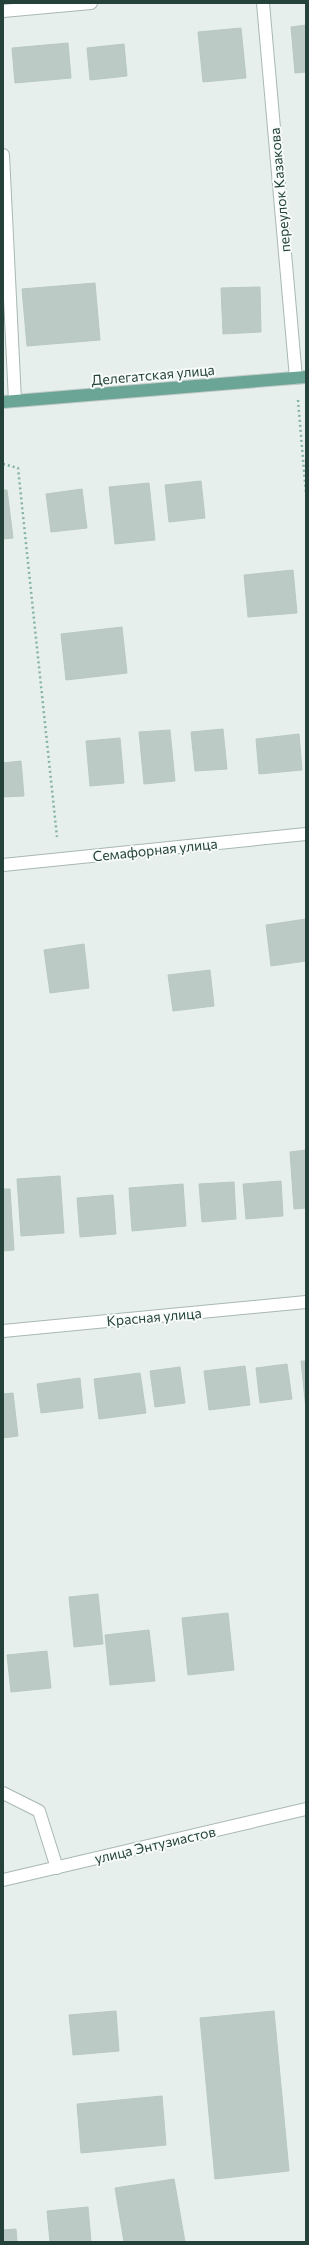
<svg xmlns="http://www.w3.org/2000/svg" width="309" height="2245" viewBox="0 0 309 2245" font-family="Commissioner,sans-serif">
  <rect width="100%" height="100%" fill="#e6efeb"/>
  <g fill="#bbcac4" stroke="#b8c9c2">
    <path d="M306,25v47l-11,1 -4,-46z"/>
    <path d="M241,28l5,50 -43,4 -5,-50z"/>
    <path d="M68,43l3,35 -56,5 -3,-35z"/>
    <path d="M124,44l3,32 -37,4 -3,-32z"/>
    <path d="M95,283l5,57 -73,6 -5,-57z"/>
    <path d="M260,287l1,45 -38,2 -2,-46z"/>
    <path d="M201,481l4,37 -36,4 -4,-37z"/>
    <path d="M149,483l6,57 -40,4 -6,-57z"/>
    <path d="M82,489l5,39 -36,4 -5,-38z"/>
    <path d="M3,490h4l6,48 -10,1z"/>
    <path d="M293,570l4,43 -49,4 -4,-42z"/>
    <path d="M122,627l5,46 -61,7 -5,-46z"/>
    <path d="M223,729l4,40 -32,2 -4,-39z"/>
    <path d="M170,730l5,51 -31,3 -5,-52z"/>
    <path d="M299,734l3,36 -43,4 -3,-35z"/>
    <path d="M120,738l4,45 -34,3 -4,-45z"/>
    <path d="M21,761l3,35 -21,1v-34z"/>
    <path d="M306,919v42l-35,5 -5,-41z"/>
    <path d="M84,944l5,44 -39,5 -6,-43z"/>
    <path d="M210,970l4,36 -41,5 -5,-36z"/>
    <path d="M306,1150v58l-12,1 -4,-57z"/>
    <path d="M60,1176l4,57 -43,3 -4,-57z"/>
    <path d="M281,1181l2,35 -37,3 -3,-35z"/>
    <path d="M234,1182l2,37 -34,3 -3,-38z"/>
    <path d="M183,1184l3,42 -54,5 -3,-43z"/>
    <path d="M3,1189h7l4,61 -11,1z"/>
    <path d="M113,1195l3,39 -36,3 -3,-39z"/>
    <path d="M301,1361h5v48z"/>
    <path d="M287,1364l5,35 -32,4 -4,-35z"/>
    <path d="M245,1366l5,39 -41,5 -5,-39z"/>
    <path d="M180,1367l5,36 -30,4 -5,-36z"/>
    <path d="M140,1373l6,40 -47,6 -5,-40z"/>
    <path d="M80,1378l3,30 -42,5 -4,-29z"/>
    <path d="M13,1393l5,43 -15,2v-44z"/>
    <path d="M98,1594l5,50 -29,3 -5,-50z"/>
    <path d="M228,1613l6,57 -46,5 -6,-57z"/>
    <path d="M149,1630l6,51 -45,4 -5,-50z"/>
    <path d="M47,1651l4,37 -40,4 -4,-37z"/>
    <path d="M116,2011l3,40 -46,4 -4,-40z"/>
    <path d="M274,2011l15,160 -74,8 -15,-161z"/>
    <path d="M162,2096l4,49 -85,8 -4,-49z"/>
    <path d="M174,2179l11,63h-61l-9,-54z"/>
    <path d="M88,2207l3,35h-41l-3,-31z"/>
    <path d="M16,2229l1,13h-14v-12z"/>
  </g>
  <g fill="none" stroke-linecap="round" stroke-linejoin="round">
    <g stroke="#a8b8b2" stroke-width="14">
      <g id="minor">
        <path d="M263,3l33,375"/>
        <path d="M3,11l88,-8"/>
        <path d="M3,155l12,246"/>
        <path d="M3,865l303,-31"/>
        <path d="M3,1331l303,-29"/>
        <path d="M3,1793l36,18 18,57"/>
        <path d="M3,1880l303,-71"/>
      </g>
    </g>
    <g stroke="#c2cac8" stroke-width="14">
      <path id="major" d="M3,402l303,-25"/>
    </g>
    <g stroke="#86b3a5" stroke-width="2.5" stroke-dasharray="2 3" stroke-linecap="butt">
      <path d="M298,400l8,94"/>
      <path d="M3,464l15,4 39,369"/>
    </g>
    <use href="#minor" stroke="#fff" stroke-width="12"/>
    <use href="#major" stroke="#6aa596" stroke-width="12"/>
  </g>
  <g text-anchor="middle" stroke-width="4" stroke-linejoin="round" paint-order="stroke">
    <g font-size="14" fill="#24423a" stroke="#f7fbf9">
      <text transform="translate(280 190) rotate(-95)" y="5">переулок Казакова</text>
      <text transform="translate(153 375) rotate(-5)" y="5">Делегатская улица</text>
      <text transform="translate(155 850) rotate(-6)" y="5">Семафорная улица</text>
      <text transform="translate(154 1317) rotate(-5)" y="5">Красная улица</text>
      <text transform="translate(155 1845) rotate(-13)" y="5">улица Энтузиастов</text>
    </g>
  </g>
  <rect width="309" height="2245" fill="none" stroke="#24423a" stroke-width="8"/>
</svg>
